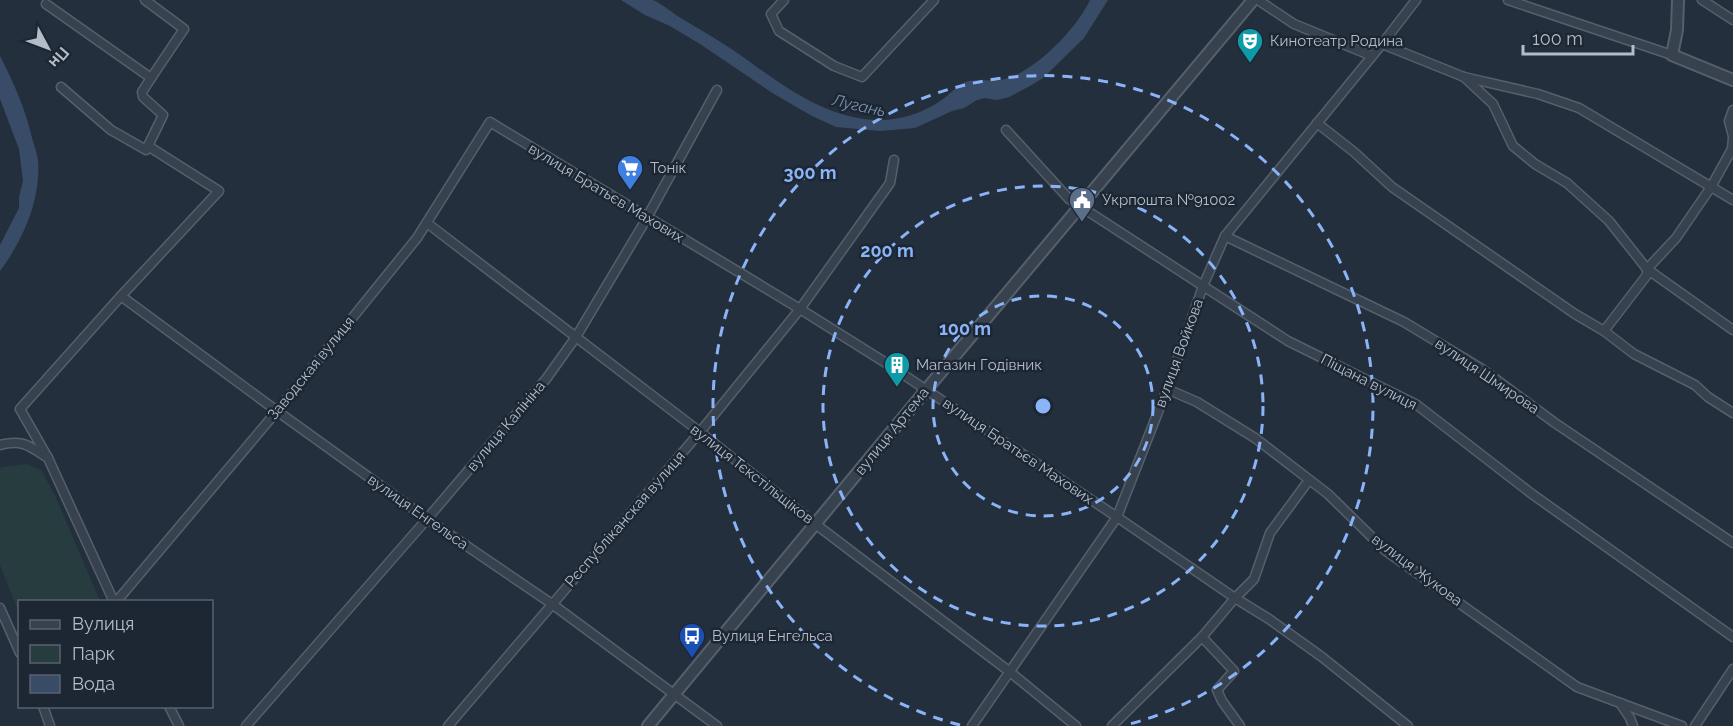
<svg xmlns="http://www.w3.org/2000/svg" width="1733" height="726" viewBox="0 0 1733 726" font-family="Raleway,sans-serif">
  <rect width="100%" height="100%" fill="#242f3e"/>
  <path fill="#263c3f" d="M27,464l15,7 15,29 43,101 -80,1 -1,11 -19,-48v-96l2,-2z"/>
  <g fill="#394c67">
    <path d="M621,0c8,0 25,0 32,0 8,3 22,15 31,20 15,9 31,18 46,28 47,32 94,74 154,72 22,-1 46,-10 63,-24 7,-6 12,-13 22,-15 12,-2 25,1 36,-2 31,-8 72,-51 85,-79h18l-24,38 -41,40 -13,8 -21,11 -12,3 -12,-2 -8,2 -13,8 -12,3 -37,17 -35,3 -44,-4 -24,-11 -38,-22 -74,-50 -30,-18 -25,-11z"/>
    <path d="M0,56c14,27 25,52 32,82 2,7 5,15 6,22 3,40 -15,80 -38,111v-26l19,-37v-11l4,-16 -4,-32 -19,-50z"/>
  </g>
  <g fill="none" stroke-linecap="round" stroke-linejoin="round">
    <g stroke="#565f6c" stroke-width="11">
      <g id="minor">
        <path d="M784,0l-13,14 8,17 55,35 28,11 72,-77"/>
        <path d="M1258,0l36,24 78,32"/>
        <path d="M1508,0l164,55"/>
        <path d="M1702,0l31,20"/>
        <path d="M46,4l105,74 33,-49 -39,-29"/>
        <path d="M1382,44l82,33 74,17 41,14 154,92"/>
        <path d="M1464,77l29,27 20,42 22,18 32,19 42,38 38,48 86,61"/>
        <path d="M1733,110l-4,11 4,15"/>
        <path d="M1317,123l37,29 38,35 183,127 29,17 30,23 61,31 13,12 25,16"/>
        <path d="M1006,130l63,69 219,142 129,64 115,89 201,143"/>
        <path d="M148,146l15,-31 -20,-18 -1,-5 9,-14"/>
        <path d="M427,223l273,209 118,94 192,146 66,54"/>
        <path d="M1225,236l179,86 78,47 73,54 178,120"/>
        <path d="M121,296l156,115 150,108 125,85 165,122"/>
        <path d="M1604,331l43,-56v-6l29,-31 35,-51 21,-38 1,-11"/>
        <path d="M1167,389l30,13 58,36 73,56 58,57 191,136 105,39"/>
        <path d="M0,445c23,-6 29,1 48,13l66,144"/>
        <path d="M48,458l-28,-49 101,-113 98,-105 -71,-45 -2,4 -35,-20 -50,-43"/>
        <path d="M116,602l161,-191 140,-173 73,-116 310,187 86,54 231,154 118,81 34,21 53,38 86,69"/>
        <path d="M0,608l20,45"/>
        <path d="M1202,637l32,34 -17,19 5,11 18,25"/>
        <path d="M1620,703l10,15 3,8"/>
        <path d="M43,706l7,20"/>
        <path d="M169,706l10,20"/>
        <path d="M246,726l181,-207 119,-140 30,-42 68,-114 73,-133"/>
        <path d="M448,726l252,-294 100,-123 90,-126 4,-23"/>
        <path d="M972,726l145,-209 50,-128 36,-103 22,-50 157,-192 34,-44"/>
        <path d="M1112,726l90,-89 33,-39 19,-19 16,-46 39,-53"/>
        <path d="M1695,726l38,-57"/>
      </g>
    </g>
    <g stroke="#565f6c" stroke-width="14">
      <g id="tertiary">
        <path d="M1678,0l-1,30 -5,25 61,25"/>
        <path d="M648,726l278,-336 327,-390"/>
      </g>
    </g>
    <use href="#minor" stroke="#38414e" stroke-width="8"/>
    <use href="#tertiary" stroke="#38414e" stroke-width="10"/>
  </g>
  <g fill="none" stroke="#8ab4f8" stroke-width="3" stroke-dasharray="10 8">
    <circle cx="1043" cy="406" r="110"/>
    <circle cx="1043" cy="406" r="220"/>
    <path d="M960 725A330 330 0 1 1 1126 725"/>
  </g>
  <defs>
    <g id="theatre-pin" transform="scale(1.35)"><path d="M0 17L-7.5 6A9.5 9.5 0 1 1 7.5 6Z" fill="#0f9aa8" stroke="#1d2633"/><path d="M-5-5.5Q0-4 5-5.5V0Q5 5 0 6Q-5 5-5 0ZM-3.3-2.5H-1v1.5H-3.3ZM1-2.5H3.3v1.5H1ZM-2.8 1Q0 5.5 2.8 1Z" fill="#fff"/></g>
    <g id="supermarket-pin" transform="scale(1.35)"><path d="M0 17L-7.5 6A9.5 9.5 0 1 1 7.5 6Z" fill="#3f7fe0" stroke="#1d2633"/><path d="M-6-5.5h2.5l.6 2H6L4.5 2H-2.5L-4.4-4H-6ZM-1.5 3.2a1.3 1.3 0 1 0 .1 0ZM3 3.2a1.3 1.3 0 1 0 .1 0Z" fill="#fff"/></g>
    <g id="civic-pin" transform="scale(1.35)"><path d="M0 17L-7.5 6A9.5 9.5 0 1 1 7.5 6Z" fill="#5c6f8a" stroke="#1d2633"/><path d="M-.6-6.5H3V-4.5H.6V-3L4-1V1h2V6H-6V1h2V-1L-.6-3ZM-1.2 2.5V6h2.4V2.5Z" fill="#fff"/></g>
    <g id="building-pin" transform="scale(1.35)"><path d="M0 17L-7.5 6A9.5 9.5 0 1 1 7.5 6Z" fill="#0f9aa8" stroke="#1d2633"/><path d="M-4-6H4V6H1V3H-1V6H-4ZM-2.5-4.3h1.7v1.8h-1.7ZM.8-4.3h1.7v1.8H.8ZM-2.5-1h1.7V.8h-1.7ZM.8-1h1.7V.8H.8Z" fill="#fff"/></g>
    <g id="bus-pin" transform="scale(1.35)"><path d="M0 17L-7.5 6A9.5 9.5 0 1 1 7.5 6Z" fill="#1a4fb4" stroke="#1d2633"/><path d="M-5-6H5V4H4V6H2V4H-2V6H-4V4H-5ZM-3.5-4V0h7V-4ZM-3.5 1.2v1.5H-2V1.2ZM2 1.2v1.5H3.5V1.2Z" fill="#fff"/></g>
  </defs>
  <g fill-rule="evenodd">
    <use href="#theatre-pin" x="1250" y="41"/>
    <use href="#supermarket-pin" x="630" y="168"/>
    <use href="#civic-pin" x="1082" y="200"/>
    <use href="#building-pin" x="897" y="365"/>
    <use href="#bus-pin" x="692" y="636"/>
  </g>
  <g text-anchor="middle" stroke-width="5" stroke-linejoin="round" paint-order="stroke">
    <g font-size="15" fill="#b4bcc9" stroke="#1d2633" text-anchor="start">
      <text x="1270" y="46">Кинотеатр Родина</text>
      <text x="650" y="173">Тонік</text>
      <text x="1102" y="205">Укрпошта №91002</text>
      <text x="916" y="370">Магазин Годівник</text>
      <text x="712" y="641">Вулиця Енгельса</text>
    </g>
    <g font-size="15" fill="#b4bcc9" stroke="#1d2633">
      <text transform="translate(606 193) rotate(31)" y="5">вулиця Братьєв Махових</text>
      <text transform="translate(1179 353) rotate(-70)" y="5">вулиця Войкова</text>
      <text transform="translate(311 368) rotate(-51)" y="5">Заводская вулиця</text>
      <text transform="translate(1487 376) rotate(34)" y="5">вулиця Шмирова</text>
      <text transform="translate(1369 382) rotate(27)" y="5">Піщана вулиця</text>
      <text transform="translate(506 426) rotate(-50)" y="5">вулиця Калініна</text>
      <text transform="translate(892 431) rotate(-51)" y="5">вулиця Артема</text>
      <text transform="translate(1018 451) rotate(34)" y="5">вулиця Братьєв Махових</text>
      <text transform="translate(752 474) rotate(38)" y="5">вулиця Тєкстільщіков</text>
      <text transform="translate(418 512) rotate(35)" y="5">вулиця Енгельса</text>
      <text transform="translate(625 519) rotate(-49)" y="5">Рєспубліканская вулиця</text>
      <text transform="translate(1417 570) rotate(37)" y="5">вулиця Жукова</text>
    </g>
    <g font-size="16" font-style="italic" fill="#7c92b1" stroke="#1d2633">
      <text transform="translate(859 105) rotate(13)" y="6">Лугань</text>
    </g>
  </g>
  <circle cx="1043" cy="406" r="9" fill="#8ab4f8" stroke="#1d2633" stroke-width="3"/>
  <g font-size="18" text-anchor="middle" font-weight="bold" fill="#8ab4f8" stroke="#1d2633" stroke-width="5" stroke-linejoin="round" paint-order="stroke">
    <text x="810" y="179">300 m</text>
    <text x="887" y="257">200 m</text>
    <text x="965" y="335">100 m</text>
  </g>
  <rect x="18" y="600" width="195" height="108" fill="#1d2633" stroke="#59626f" stroke-width="1.5"/>
  <rect x="30" y="620" width="30" height="9" fill="#38414e" stroke="#59626f" stroke-width="1.5"/>
  <text x="72" y="630" font-size="18" fill="#b4bcc9">Вулиця</text>
  <rect x="30" y="645" width="30" height="18" fill="#263c3f" stroke="#59626f" stroke-width="1.5"/>
  <text x="72" y="660" font-size="18" fill="#b4bcc9">Парк</text>
  <rect x="30" y="675" width="30" height="18" fill="#394c67" stroke="#59626f" stroke-width="1.5"/>
  <text x="72" y="690" font-size="18" fill="#b4bcc9">Вода</text>
  <g transform="translate(48 48) rotate(131)" stroke="#1d2633" stroke-width="4.5" paint-order="stroke">
  <path d="M0-4.5L10 22L0 15L-10 22Z" fill="#b4bcc9"/>
  <text y="-9" font-size="16" font-weight="bold" text-anchor="middle" fill="#b4bcc9">Пн</text>
  </g>
  <path d="M1523 45v9h110v-9" fill="none" stroke="#b4bcc9" stroke-width="3"/>
  <text x="1532" y="45" font-size="18" fill="#b4bcc9" stroke="#1d2633" stroke-width="4.5" paint-order="stroke">100 m</text>
</svg>
